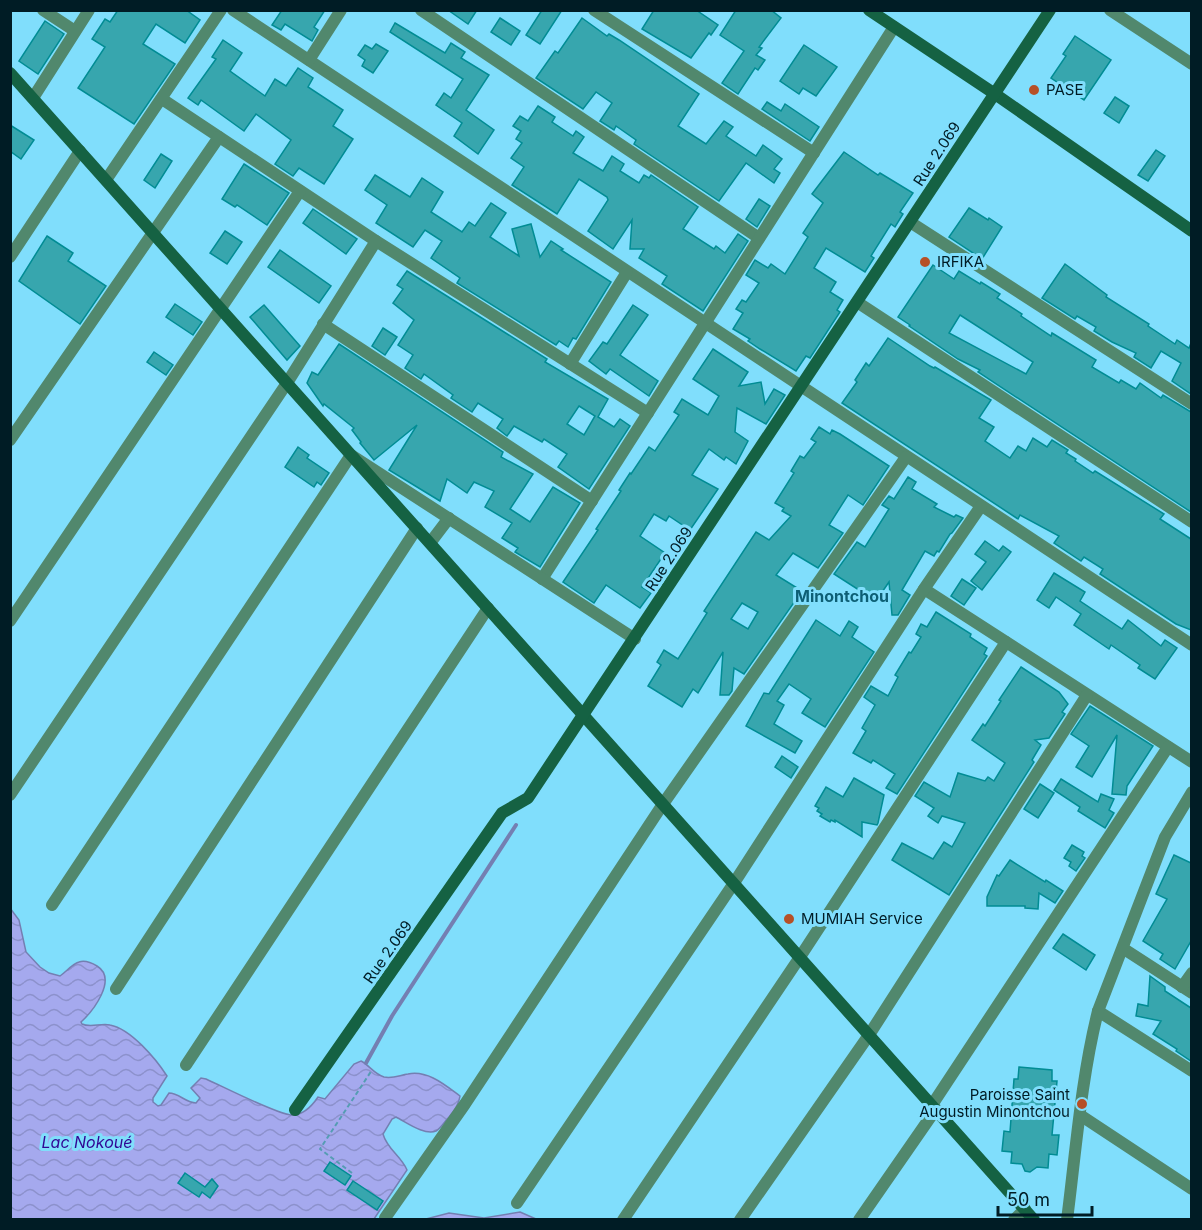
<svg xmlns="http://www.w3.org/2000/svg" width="1202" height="1230" viewBox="0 0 1202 1230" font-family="Inter,sans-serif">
  <defs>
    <pattern id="water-waves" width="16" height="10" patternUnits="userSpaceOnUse" patternTransform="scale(1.5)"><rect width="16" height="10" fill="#a5a9ee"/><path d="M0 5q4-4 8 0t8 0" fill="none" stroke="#8c91cc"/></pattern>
  </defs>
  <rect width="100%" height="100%" fill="#80defc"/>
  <g fill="url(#water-waves)" stroke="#747fb2" stroke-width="1.5">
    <path d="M10,908l9,12 7,32 14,15 9,6 11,3c6,-4 12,-12 19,-14 6,-2 13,1 18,4 21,13 -4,45 -16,56l1,2c8,4 19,-1 28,1 21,4 46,34 57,51l-14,22v4l5,4 3,-1 8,-12c10,0 17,10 27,10l4,-5 -9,-10 10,-10 5,1c16,7 72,36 86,36 12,0 20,-9 26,-18l7,2 29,-35 7,-3c8,4 13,13 23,16 9,2 16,-2 24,-3 20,-4 37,11 52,22 -1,8 -6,15 -11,21 -4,4 -8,11 -13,14 -11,5 -30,-9 -40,-14l-4,2 -9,15c4,15 18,22 24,36l-33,49h-363z"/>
    <path d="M520,1212l16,7h-110l23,-6 35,5z"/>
  </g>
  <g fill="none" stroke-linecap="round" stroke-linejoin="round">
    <path stroke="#747fb2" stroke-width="4" d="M366,1063l26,-47 124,-191"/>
  </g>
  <g fill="#37a6ae" stroke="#018c94" stroke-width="1.5" fill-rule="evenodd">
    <path d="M118,10h68l14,10 -15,23 -29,-19 -13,20 32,20 -41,60 -56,-36 27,-41 -13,-8 13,-20 5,3z"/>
    <path d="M282,10h43l-11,17 4,3 -6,11 -27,-17 -4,6 -9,-5z"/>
    <path d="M448,10h29l-9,14z"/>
    <path d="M542,10h20l-22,34 -14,-9z"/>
    <path d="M654,10h42l22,15 -7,10 -2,-2 -18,25 -49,-29z"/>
    <path d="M736,10h35l10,8 -22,29 3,1 -6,7 9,5 -7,10 -3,-2 -17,26 -16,-11 22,-32 -24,-16z"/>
    <path d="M500,18l20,13 -9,14 -20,-13z"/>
    <path d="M582,18l25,18 2,-2 10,6 80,54 -21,32 28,18 18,-23 9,6 -7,9 30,20 7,-11 19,14 -8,10 6,4 -6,10 -28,-20 -27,38 -85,-57 2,-4 -20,-14 -2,4 -14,-9 12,-18 -16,-11 -13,17 -47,-31 19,-27 3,2z"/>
    <path d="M45,21l19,13 -26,40 -19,-13z"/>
    <path d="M395,23l50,30 6,-10 14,9 -4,6 28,17 -23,35 28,20 -16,24 -24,-18 8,-13 -26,-18 8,-12 7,5 12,-19 -73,-47z"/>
    <path d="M1075,36l36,24 -27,40 -33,-22 15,-22 -3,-2z"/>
    <path d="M223,40l19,13 -12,18 35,25 10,-17 11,7 12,-18 15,10 -5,9 35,23 -10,16 20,13 -29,45 -25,-16 -6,8 -18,-12 16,-24 -35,-26 -12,17 -43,-31 -3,5 -10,-7 28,-39 -4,-2z"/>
    <path d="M376,44l12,7 -15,22 -11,-7 3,-6 -7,-5 7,-10 7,4z"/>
    <path d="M804,45l33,22 -21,29 -13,-8 -4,6 -19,-13z"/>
    <path d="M1115,97l14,9 -10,17 -15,-10z"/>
    <path d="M767,102l14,9 4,-7 34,23 -9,14 -48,-32z"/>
    <path d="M538,106l17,11 -3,5 21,14 3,-5 8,6 -11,16 30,18 9,-15 12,8 -4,7 19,12 5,-8 5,3 2,-3 47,32 -15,22 31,20 2,-3 9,7 13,-19 10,7 -45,70 -41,-27 5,-8 -28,-18 5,-9h-14l2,-29 -19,29 -25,-18 20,-31 -1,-3 -28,-18 -22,35 -45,-29 12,-18 -13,-9 11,-15 -6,-4 5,-8 -8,-5 7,-10 8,5z"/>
    <path d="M10,125l24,15 -13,19 -11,-8z"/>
    <path d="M1156,150l9,6 -17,25 -10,-6z"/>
    <path d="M844,152l34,23 2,-2 33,20 -13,19 3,2 -8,13 -4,-3 -20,32 3,2 -9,14 -39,-24 -12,20 22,14 -6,10 13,8 -6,10 3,2 -30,46 -4,-2 -10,15 -36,-22 -12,-8 2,-2 -17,-10 10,-16 -7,-4 6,-9 4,2 13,-19 -13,-8 9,-15 13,8 3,-4 14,10 23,-37 -5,-4 20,-30 -11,-9z"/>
    <path d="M161,154l11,7 -17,27 -11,-8z"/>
    <path d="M244,164l45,29 -22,32 -30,-20 -2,2 -13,-8z"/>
    <path d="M375,175l35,22 12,-19 21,14 -12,20 31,20 7,-10 6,4 16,-23 15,10 -16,24 29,19 -7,-27 19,-5 9,33 11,-16 12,8 -2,1 50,32 -35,57 -3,-1 -5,9 -9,-6 -3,4 -99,-62 3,-5 -29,-20 11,-17 -17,-11 -12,17 -37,-24 11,-18 -22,-15z"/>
    <path d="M759,199l11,7 -13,21 -11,-8z"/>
    <path d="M969,208l19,12 1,-2 13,9 -20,32 -33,-22z"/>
    <path d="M313,209l44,30 -11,15 -43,-31z"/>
    <path d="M225,231l17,11 -15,22 -17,-11z"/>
    <path d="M47,236l26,17 -5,8 38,25 -26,38 -61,-43z"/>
    <path d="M280,250l51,36 -12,17 -51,-36z"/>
    <path d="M1065,264l42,31 -1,2 43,27 -1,2 27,18 2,-4 12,8 2,-5v51l-19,-13 9,-18 -20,-12 -10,17 -17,-11 2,-4 -24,-11 -18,-11 2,-4 -19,-11 -2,3 -33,-21z"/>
    <path d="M933,265l21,14 5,-8 21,13 1,-2 19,12 -3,4 25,16 -1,2 30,20 1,-3 44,27 -4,7 27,16 2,-3 15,9 4,-6 21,15 2,-3 28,17v100l-213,-140 2,-2 -22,-11 -49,-33 1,-1 -12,-8zM960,315l73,47 -7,12 -77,-41z"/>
    <path d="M407,271l140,88 -2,3 63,37 -10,18 16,10 6,-8 10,7 -41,63 -31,-22 9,-13 -23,-15 -2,3 -28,-16 -7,10 -10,-8 6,-9 -25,-16 -6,9 -21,-14 2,-3 -29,-21 -3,5 -16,-11 8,-13 -15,-10 16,-25 -21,-17 10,-14 -6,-4zM579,406l16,10 -11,19 -17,-11z"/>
    <path d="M175,304l27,18 -9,13 -27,-18z"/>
    <path d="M264,305l36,41 -13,14 -37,-43z"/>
    <path d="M633,305l15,10 -28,40 38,26 -9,15 -39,-27 -4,5 -17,-13 14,-19 4,2z"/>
    <path d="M383,328l14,9 -12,18 -13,-9z"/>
    <path d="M888,338l42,28 4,2 1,-1 56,33 -12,18 15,9 -9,14 25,17 8,-12 8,5 7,-13 14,9 5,-7 16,10 -2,3 10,6 -1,2 18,12 2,-2 69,43 -4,5 31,20v91l-15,-6 -76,-50 3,-5 -19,-12 -3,4 -27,-18 5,-7 -39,-21 -2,4 -176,-116 15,-21 -2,-2 11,-17 3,3z"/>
    <path d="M339,344l164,108 -2,5 32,17 -23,35 20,13 23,-35 27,16 -40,64 -25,-15 3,-4 -16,-10 10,-15 -27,-16 9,-16 -20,-9 -7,11 -20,-14 -7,22 -51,-31 28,-45 -43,35 -14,-17 1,-1 -9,-12 2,-2 -30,-24 -1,2 -16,-23 5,-11 6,3z"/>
    <path d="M713,349l35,23 -9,14 22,-4 4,22 9,-15 11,6 -19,29 -29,-16 -2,24 13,9 -12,23 -10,-7 -2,3 -15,-11 -17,26 26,14 -28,41 -21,-14 -3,5 -12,-7 -14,22 25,17 -23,34 9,6 -11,15 -34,-23 -12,18 -31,-21 35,-52 -2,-1 19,-29 6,-9 -2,-1 11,-17 1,1 18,-27 6,4 24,-36 -5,-3 8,-13 26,16 11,-19 -26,-17z"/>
    <path d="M154,352l19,13 -7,10 -19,-13z"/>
    <path d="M819,427l11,7 2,-4 8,4 49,32 -26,39 -15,-10 -19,30 14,8 -25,35 -25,-15 -17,22 26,16 -58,83 -10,-6 -2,23 -3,4h-9l3,-43 -25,41 -5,-4 -11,18 -34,-21 13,-21 -4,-3 7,-12 14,9 29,-46 -3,-2 52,-79 13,8 22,-24 -9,-5 2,-3 -9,-5 19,-30 -3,-2 9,-15 4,2 12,-16 -5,-3zM742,603l16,9 -10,17 -17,-10z"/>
    <path d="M298,447l11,8 -2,3 22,15 -8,12 -4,-3 -3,5 -29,-20z"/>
    <path d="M908,477l8,5 -4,7 25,15 -3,3 20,10 2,-2 7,3 -11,15 -2,1 -11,18 -2,-1 -3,5 -9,-5 -23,39 8,5 -12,20h-6l-3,-33 -13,19 -42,-27 23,-32 8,5 24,-38 -7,-4 7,-9 5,3z"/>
    <path d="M985,541l14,10 4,-5 8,6 -29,38 -11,-9 15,-19 -11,-8z"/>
    <path d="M1054,573l31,19 -5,9 42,28 6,-9 33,26 4,-6 12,8 -22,31 -17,-11 2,-3 -29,-20 -2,4 -35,-24 7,-11 -25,-17 -7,11 -12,-8z"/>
    <path d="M962,579l14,9 -12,17 -13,-9z"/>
    <path d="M936,612l35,22 -1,3 17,11 -3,6 3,2 -90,138 -11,-6 9,-14 -22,-14 -2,3 -18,-10 13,-22 -4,-3 13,-23 -11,-8 7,-11 17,10 10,-19 -3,-2 14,-23 2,1 10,-16 -5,-3 5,-10 6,3z"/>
    <path d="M816,620l24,16 9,-15 9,6 -6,10 22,15 -49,75 -23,-14 9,-14 -22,-15 -12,17 7,4 -10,19 28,17 -7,12 -49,-27 18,-33 5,1z"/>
    <path d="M1021,667l38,25 9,12 -6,8 3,2 -16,24 -14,2 6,5 -9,15 2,2 -85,133 -57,-35 10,-17 31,16 11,-17 8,5 13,-24 -23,-7 -4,7 -10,-7 6,-8 -19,-12 9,-14 26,15 8,-24 27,8 3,-4 6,4 11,-18 -33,-23 11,-16 2,2 16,-25 -2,-1z"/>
    <path d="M1090,706l63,40 -26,40 -1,9 -14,-1 5,-59 -25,42 -16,-10 13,-21 -18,-12z"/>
    <path d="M782,756l16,11 -7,11 -16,-11z"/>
    <path d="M854,778l30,17 -6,28 -1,2 -15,-3v15l-27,-17v2l-4,-2 -1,2 -10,-6 2,-2 -5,-3 2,-3 -4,-2 11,-19 17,10z"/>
    <path d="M1061,779l37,23 3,-8 13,5 -5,11 5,3 -9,15 -27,-17 2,-4 -26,-17z"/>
    <path d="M1040,784l14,9 -16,25 -14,-9z"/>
    <path d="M1072,845l12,7 -2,4 3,2 -9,13 -7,-5 2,-4 -7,-4z"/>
    <path d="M1174,855l17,8v78l-16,28 -15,-10 3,-5 -20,-13 24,-42 -11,-5z"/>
    <path d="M1010,860l35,22 1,-2 17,11 -8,12 -16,-10 -1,16 -13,-1v-2h-38v-9l10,-22 2,1z"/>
    <path d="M1063,934l32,21 -9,15 -33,-22z"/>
    <path d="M1150,976l15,11v4l26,17v53l-15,-10 1,-2 -24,-15 8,-13 -25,-5 2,-12 10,2z"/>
    <path d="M1019,1067l33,3v11h5l-5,54h7l-2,20 -8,-1 -1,14 -11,-1 -7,5 -5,-1 -3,-7 -11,-1 1,-11 -10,-1 2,-20 6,1 4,-53h4z"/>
    <path d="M330,1162l21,14 -6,9 -21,-14z"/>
    <path d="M185,1173l20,14 7,-8 6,7 -8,12 -8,-6 -3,5 -21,-14z"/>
    <path d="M353,1181l30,20 -6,9 -30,-20z"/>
  </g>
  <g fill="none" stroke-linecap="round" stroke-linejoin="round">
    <path stroke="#559cb3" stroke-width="2" stroke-dasharray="4.5 3" stroke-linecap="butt" d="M352,1173l-32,-24 52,-79"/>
    <g stroke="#51886d" stroke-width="12">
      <path d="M43,10l32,21"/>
      <path d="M233,10l959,635"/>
      <path d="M421,10l338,228"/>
      <path d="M594,10l220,143"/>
      <path d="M1110,10l82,54"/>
      <path d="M309,60l32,-50"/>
      <path d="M33,98l56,-88"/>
      <path d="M162,99l214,142 272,172"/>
      <path d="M106,180l115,-170"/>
      <path d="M910,222l282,182"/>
      <path d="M10,257l70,-106"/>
      <path d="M857,302l335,220"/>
      <path d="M323,324l269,177"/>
      <path d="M570,364l57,-92"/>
      <path d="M10,440l209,-303"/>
      <path d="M430,543l19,-25"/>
      <path d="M542,579l352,-552"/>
      <path d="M924,589l268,173"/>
      <path d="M10,621l290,-430"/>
      <path d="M10,795l277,-412 89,-142"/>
      <path d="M52,905l299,-450 284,184"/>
      <path d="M1124,949l68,44"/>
      <path d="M1182,987l10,-14"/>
      <path d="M116,989l301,-461"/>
      <path d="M1098,1011l94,60"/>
      <path d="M186,1065l302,-457"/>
      <path d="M932,1105l236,-358"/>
      <path d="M1080,1115l112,74"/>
      <path d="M517,1203l217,-320 190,-294 57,-83"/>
      <path d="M385,1218l80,-114 198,-300 243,-347"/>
      <path d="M623,1220l177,-263 206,-315"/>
      <path d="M740,1220l129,-185 218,-340"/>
      <path d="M859,1220l77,-111"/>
      <path d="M1014,1220l11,-11"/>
      <path d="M1067,1220c9,-70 14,-141 31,-209l67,-174 27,-45"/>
    </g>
    <g stroke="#156243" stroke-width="12">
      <path d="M869,10l126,84 197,137"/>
      <path d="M10,73l1024,1147"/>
      <path d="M295,1110l207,-297 26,-15 522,-788"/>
    </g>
  </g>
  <g fill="#b65026" stroke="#80defc" stroke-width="2">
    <circle cx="1034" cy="90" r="6"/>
    <circle cx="925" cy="262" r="6"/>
    <circle cx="789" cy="919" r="6"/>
    <circle cx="1082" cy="1104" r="6"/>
  </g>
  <g text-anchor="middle" stroke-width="6" stroke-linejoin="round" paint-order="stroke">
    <g font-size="15" fill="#001c25" stroke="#80defc" text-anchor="start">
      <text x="1046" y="95">PASE</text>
      <text x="937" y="267">IRFIKA</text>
      <text x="801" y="924">MUMIAH Service</text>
      <text x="1070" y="1100" text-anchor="end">Paroisse Saint<tspan x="1070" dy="17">Augustin Minontchou</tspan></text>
    </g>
    <g font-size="15" fill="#001c25" stroke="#80defc">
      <text transform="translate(937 154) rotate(-57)" y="5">Rue 2.069</text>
      <text transform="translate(669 559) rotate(-57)" y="5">Rue 2.069</text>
      <text transform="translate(388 952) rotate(-55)" y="5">Rue 2.069</text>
    </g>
    <g font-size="16" font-weight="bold" fill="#0d5f75" stroke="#80defc">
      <text x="842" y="602">Minontchou</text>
    </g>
    <g font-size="16" font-style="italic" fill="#310794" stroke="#80defc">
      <text x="87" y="1148">Lac Nokoué</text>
    </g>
  </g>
  <rect width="1202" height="1230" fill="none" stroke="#001c25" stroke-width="24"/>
  <path d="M998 1206v9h94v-9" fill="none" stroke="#001c25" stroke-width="3"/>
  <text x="1007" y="1206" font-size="18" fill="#001c25" stroke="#80defc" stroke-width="4.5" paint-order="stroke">50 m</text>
</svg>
